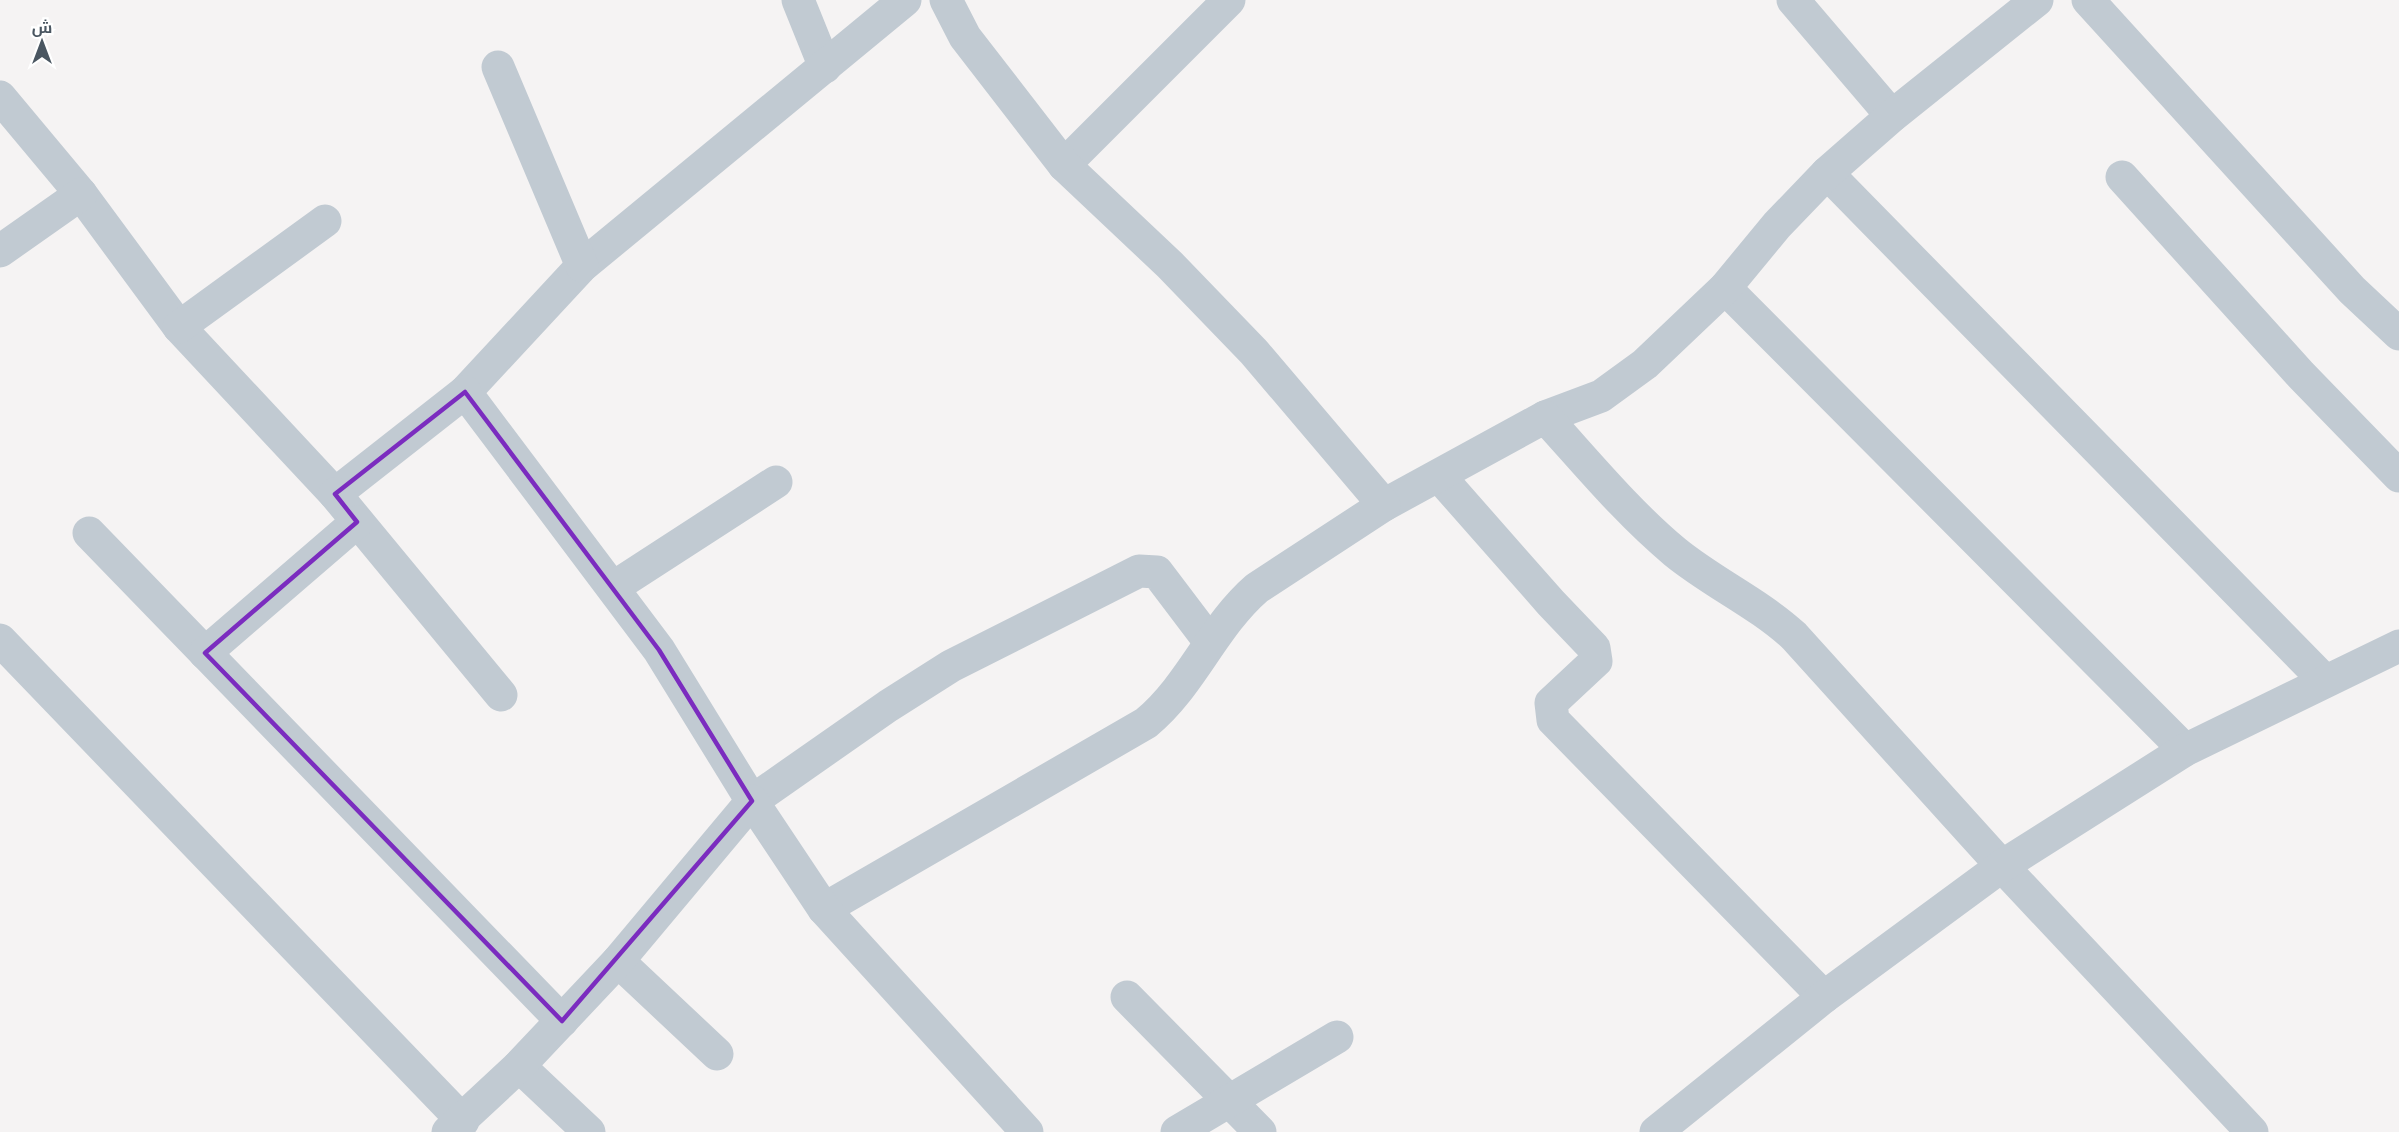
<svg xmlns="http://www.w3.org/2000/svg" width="2399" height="1132" viewBox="0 0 2399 1132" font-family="'Exo 2',Cairo,sans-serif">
  <rect width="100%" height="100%" fill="#f5f3f3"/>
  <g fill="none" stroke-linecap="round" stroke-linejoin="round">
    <g stroke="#c1cad2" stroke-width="33">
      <path d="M798,0l27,67"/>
      <path d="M905,0l-323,266 -117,126 194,258 93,151 136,-95 63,-40 188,-95 18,1 53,70"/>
      <path d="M1793,0l99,116"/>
      <path d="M2088,0l264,290 47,44"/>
      <path d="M498,67l84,199"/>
      <path d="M0,97l81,97 98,133 156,167 130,-102"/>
      <path d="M1064,165l165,-165"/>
      <path d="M1827,173l498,508"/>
      <path d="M2122,177l179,198 98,101"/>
      <path d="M0,251l81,-57"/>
      <path d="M1725,288l460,462"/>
      <path d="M179,327l146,-106"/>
      <path d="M1545,417l56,-21 44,-32 80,-76 52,-63 50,-52 65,-57 145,-116"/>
      <path d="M1440,477l111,126 43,45 2,13 -45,42 2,17 271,277"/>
      <path d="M335,494l166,201"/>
      <path d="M1384,505l161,-88c42,46 82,95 130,135 38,31 83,51 119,84l208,230 250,266"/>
      <path d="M89,533l473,488"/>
      <path d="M614,587l162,-105"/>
      <path d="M0,640l463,481"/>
      <path d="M205,653l152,-131"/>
      <path d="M824,909l322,-186c46,-38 66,-96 111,-135l127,-83 -130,-153 -84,-87 -106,-100 -99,-128 -19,-37"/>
      <path d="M618,961l99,93"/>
      <path d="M1127,997l133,135"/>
      <path d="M519,1066l70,66"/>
      <path d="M448,1132l71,-66 99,-105 134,-160 72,108 203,223"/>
      <path d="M1177,1132l160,-95"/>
      <path d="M1656,1132l168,-135 178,-131 183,-116 214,-104"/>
    </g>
  </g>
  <path fill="none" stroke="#7b2cbf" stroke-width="4.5" stroke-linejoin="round" d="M465,392l194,258 93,151 -190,220 -357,-368 152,-131 -22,-28z"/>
  <g transform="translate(42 42)" stroke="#ffffff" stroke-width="4.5" paint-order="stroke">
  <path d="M0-4.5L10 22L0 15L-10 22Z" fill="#4a5661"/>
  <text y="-9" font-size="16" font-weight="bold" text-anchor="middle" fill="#4a5661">ش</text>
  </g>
</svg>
